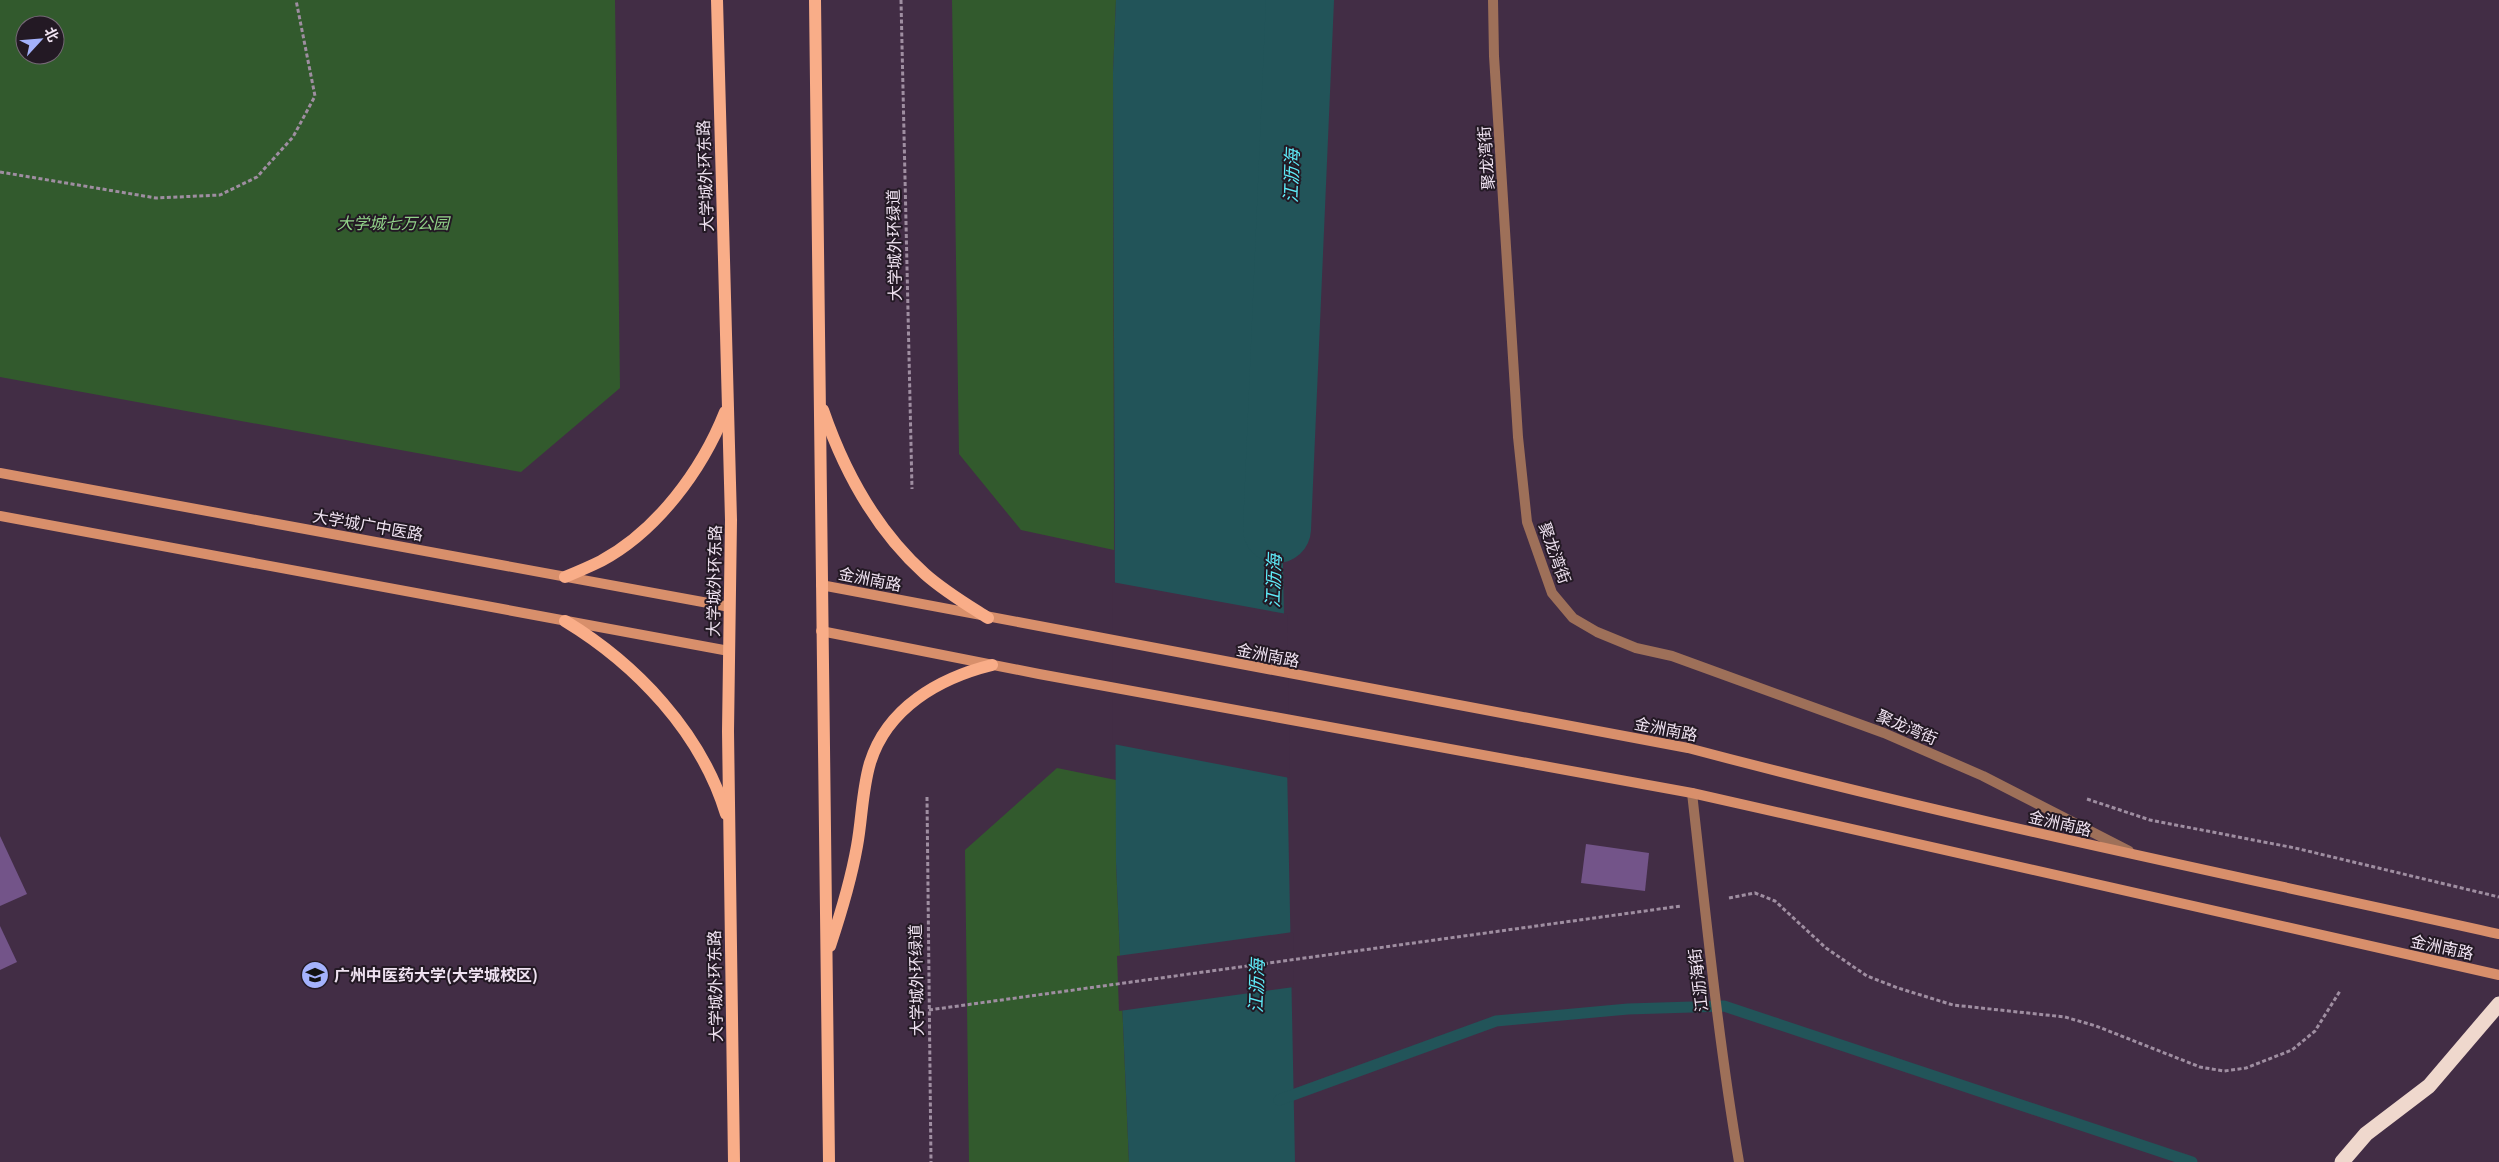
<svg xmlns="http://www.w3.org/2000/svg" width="2499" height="1162" viewBox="0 0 2499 1162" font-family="Georgia,'Noto Sans SC',serif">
  <rect width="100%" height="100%" fill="#422d45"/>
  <g fill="#325a2d" fill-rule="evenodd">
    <path d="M0,0h615l5,388 -99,84 -521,-95zM25,25h30v30h-30z"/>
    <path d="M952,0h164l-3,73 1,477 -93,-20 -62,-76z"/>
    <path d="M1057,768l59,12v82l13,300h-160l-4,-312z"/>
  </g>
  <path fill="#225459" d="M1116,0h189l-28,266 18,896h-166l-13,-300 -3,-789z"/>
  <g fill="#422d45">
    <path d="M1112,582l175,32 3,164 -177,-34z"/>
    <path d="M1293,932l1,55 -175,24 -2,-55z"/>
  </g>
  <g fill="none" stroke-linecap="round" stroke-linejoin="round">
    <path stroke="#225459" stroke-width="11" d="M1279,1100l217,-79 132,-12 96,-3 468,156"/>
    <path stroke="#225459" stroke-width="68" d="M1277,529l23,-529"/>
  </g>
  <g fill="#735489">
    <path d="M0,836l27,58 -27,12z"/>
    <path d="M1586,844l63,9 -4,38 -64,-8z"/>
    <path d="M0,926l17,36 -17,8z"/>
  </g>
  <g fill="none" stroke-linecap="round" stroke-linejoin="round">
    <g stroke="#9f8ea1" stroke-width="3" stroke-dasharray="4 2.5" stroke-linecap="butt">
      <path d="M901,0l11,489"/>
      <path d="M0,172l156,26 64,-3 37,-18 36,-40 22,-41 -19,-96"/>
      <path d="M927,797l4,365"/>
      <path d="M2087,799l63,21 145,28 204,49"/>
      <path d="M1729,898l26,-5 20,8 51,47 41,28 31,12 55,17 112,12 31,9 104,41 24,4 22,-3 46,-18 23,-19 25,-40"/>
      <path d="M929,1010l752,-104"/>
    </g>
    <g stroke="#9e7059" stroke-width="10">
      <path d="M1493,0l1,56 24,381 9,85 25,71 21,25 24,14 39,16 36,8 212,77 99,43 146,75"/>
      <path d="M1692,793c14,123 26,246 47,369"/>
    </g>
    <g stroke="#d88f6b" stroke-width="10">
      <path d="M0,473l730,134"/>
      <path d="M0,516l729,135"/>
      <path d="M821,585l867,163c268,71 540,126 811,186"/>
      <path d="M821,631l218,43 653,119 807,182"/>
    </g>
    <g stroke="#f9ad88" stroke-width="12">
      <path d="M717,0l14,520 -3,211 6,431"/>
      <path d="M815,0l14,1162"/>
      <path d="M823,410c21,61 53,120 102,164 19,17 41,30 63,44"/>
      <path d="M565,577c12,-5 24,-10 36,-16 56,-30 101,-91 124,-149"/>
      <path d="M565,621c71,43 136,111 161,193"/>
      <path d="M830,946c11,-33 21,-66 27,-100 5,-27 5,-56 13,-83 17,-55 69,-85 122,-98"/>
    </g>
    <path stroke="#efd8cd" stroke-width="15" d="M2342,1162l24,-28 63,-48 70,-82"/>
  </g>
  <defs>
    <g id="university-disc" transform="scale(1.4375)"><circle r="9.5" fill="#a4b2fc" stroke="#231924"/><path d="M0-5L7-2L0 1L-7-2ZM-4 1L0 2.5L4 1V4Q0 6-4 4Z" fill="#111"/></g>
  </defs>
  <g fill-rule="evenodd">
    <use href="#university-disc" x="315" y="975"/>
  </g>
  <g text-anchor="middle" stroke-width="4" stroke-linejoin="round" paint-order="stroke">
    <g font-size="16" fill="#efe2f1" stroke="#231924">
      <text transform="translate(1486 158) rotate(-94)" y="6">聚龙湾街</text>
      <text transform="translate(705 176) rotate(-92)" y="6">大学城外环东路</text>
      <text transform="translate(894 245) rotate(-91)" y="6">大学城外环绿道</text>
      <text transform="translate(368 525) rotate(10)" y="6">大学城广中医路</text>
      <text transform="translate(1555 553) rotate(70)" y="6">聚龙湾街</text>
      <text transform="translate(870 579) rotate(11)" y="6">金洲南路</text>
      <text transform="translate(714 581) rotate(-89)" y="6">大学城外环东路</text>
      <text transform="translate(1268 655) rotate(11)" y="6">金洲南路</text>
      <text transform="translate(1907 727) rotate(23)" y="6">聚龙湾街</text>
      <text transform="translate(1666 729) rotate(11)" y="6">金洲南路</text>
      <text transform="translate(2060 823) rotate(13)" y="6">金洲南路</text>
      <text transform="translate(2442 947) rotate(12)" y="6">金洲南路</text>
      <text transform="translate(916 980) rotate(-91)" y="6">大学城外环绿道</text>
      <text transform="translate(1698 980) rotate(-97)" y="6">江沥海街</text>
      <text transform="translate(715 986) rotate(-91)" y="6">大学城外环东路</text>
    </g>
    <g font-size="16" font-style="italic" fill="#92d389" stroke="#231924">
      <text x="393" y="229">大学城七万公园</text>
    </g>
    <g font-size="16" font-weight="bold" fill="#efe2f1" stroke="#231924" text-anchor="start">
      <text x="334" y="981">广州中医药大学(大学城校区)</text>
    </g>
    <g font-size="18" font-style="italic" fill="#5febf8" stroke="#231924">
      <text transform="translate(1292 176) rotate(-88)" y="6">江沥海</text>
      <text transform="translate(1274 581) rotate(-88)" y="6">江沥海</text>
      <text transform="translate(1257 986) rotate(-88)" y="6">江沥海</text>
    </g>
  </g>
  <g transform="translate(40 40) rotate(64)"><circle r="24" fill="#231924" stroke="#756976"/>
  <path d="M0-4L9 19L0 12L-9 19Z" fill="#a4b2fc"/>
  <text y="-8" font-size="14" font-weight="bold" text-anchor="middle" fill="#efe2f1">北</text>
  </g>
</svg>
